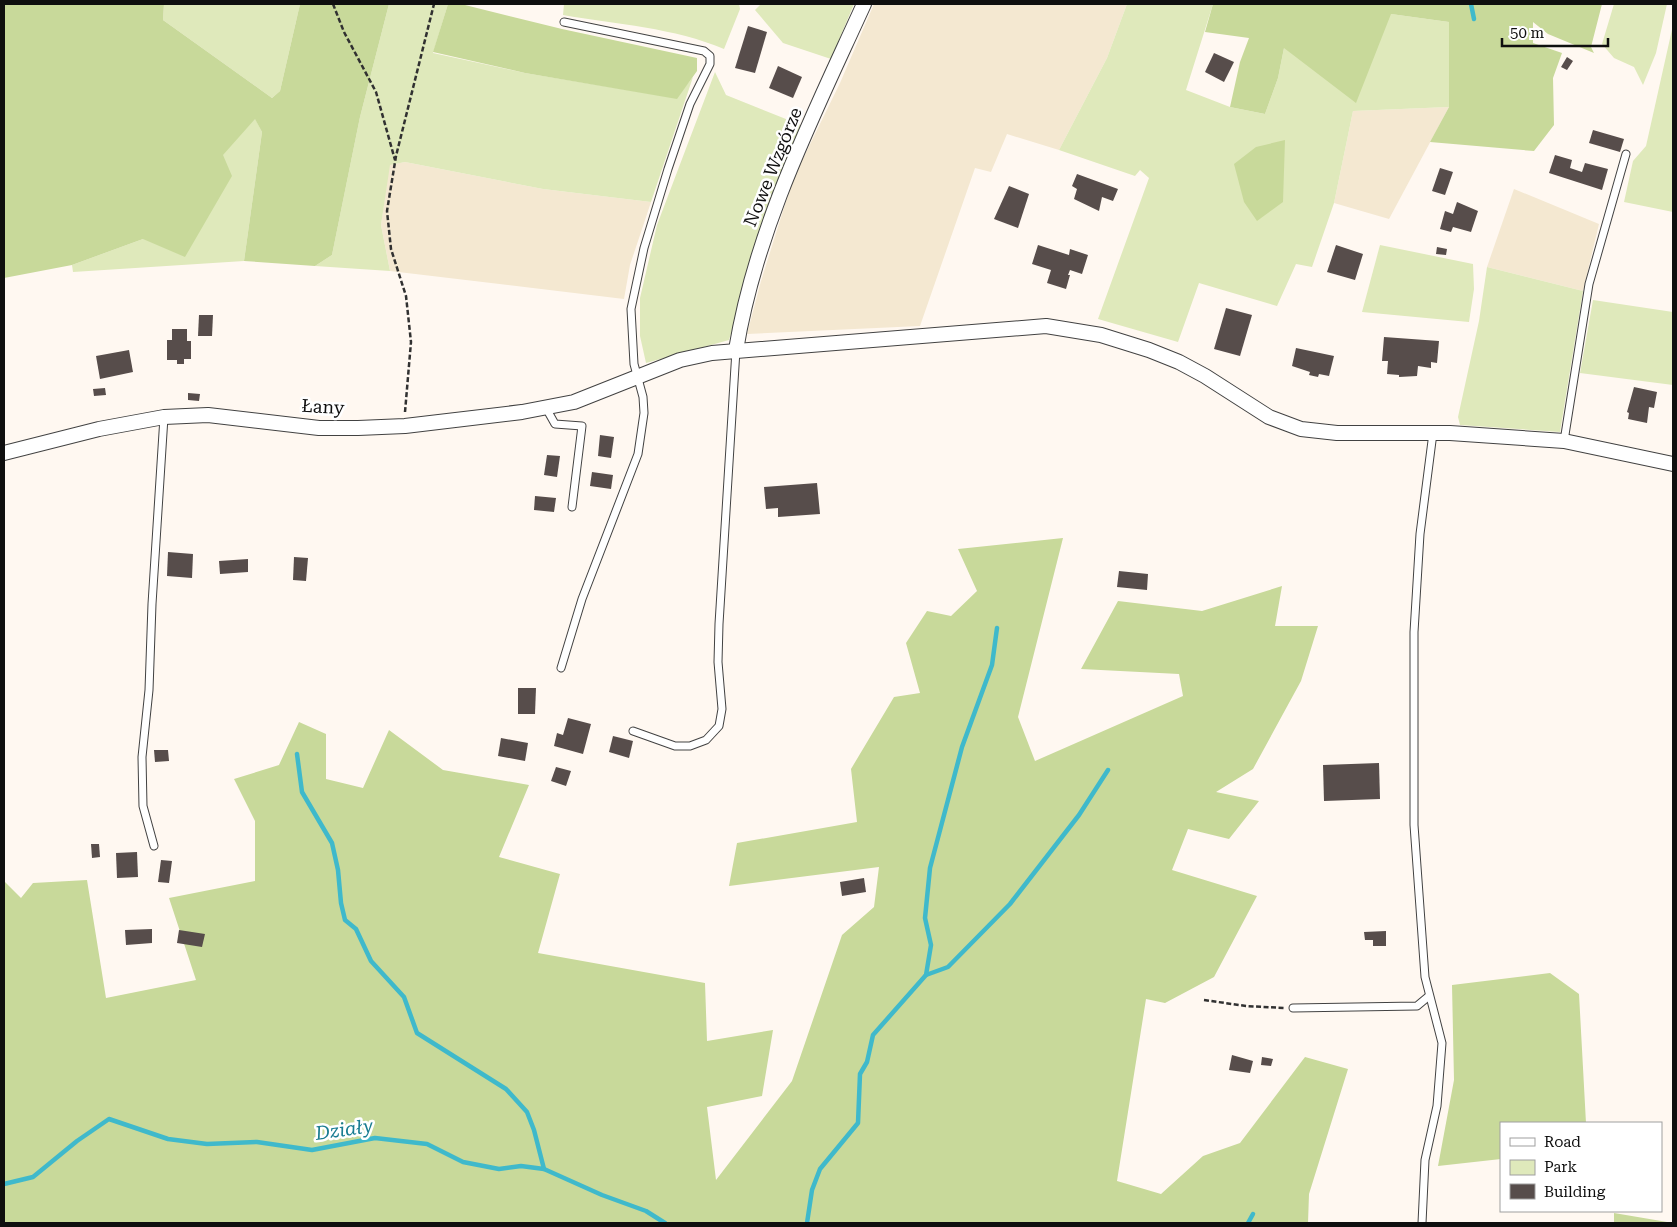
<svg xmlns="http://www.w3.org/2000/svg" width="1677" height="1227" viewBox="0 0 1677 1227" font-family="'Roboto Serif',serif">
  <rect width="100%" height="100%" fill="#fff8f1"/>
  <g fill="#f4e8d1">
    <path d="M874,4h253l-20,54 -48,92 -52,-16 -16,38 -16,-4 -55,158 -173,8 14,-53 32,-102 47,-96z"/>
    <path d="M1449,107l-60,112 -55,-16 19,-92z"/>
    <path d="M405,162l138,27 108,13 -21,63 -6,34 -234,-28 -9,-46 8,-60z"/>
    <path d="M1514,189l85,35 -16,67 -96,-24z"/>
  </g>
  <g fill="#dfe9bb">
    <path d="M164,4h136l-20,87 -8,7 -109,-78z"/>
    <path d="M389,4h59l-15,49 92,20 151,25 17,-21 -42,125 -108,-13 -138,-27 -15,3 -9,60 9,46 -75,-5 17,-11 28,-138z"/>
    <path d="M564,4h175l1,5 -16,40c-49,-21 -108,-25 -161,-34z"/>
    <path d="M761,4h93l-23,55 -48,-16 -28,-33z"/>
    <path d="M1127,4h86l-27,86 44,17 35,7 13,-36 6,-30 107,-34 58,8v85l-96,4 -19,92 -22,64 -16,-3 -19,42 -78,-23 -21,59 -80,-23 51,-141 -9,-8 -5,6 -76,-26 48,-92z"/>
    <path d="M1614,4h53l-11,49 -13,32 -9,-18 -20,-9 -12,-14z"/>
    <path d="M1673,25v187l-49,-10 9,-41 13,-15z"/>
    <path d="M715,72l11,23 75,30 -49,140 -23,75 -83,23 -6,-27v-38l17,-73z"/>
    <path d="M255,118l7,14 -18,129 -171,11 -1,-7 71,-26z"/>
    <path d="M1380,245l93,19 1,25 -5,33 -107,-10z"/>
    <path d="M1487,267l96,24 -23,141 -100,-7 -2,-8 21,-96z"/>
    <path d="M1593,300l80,12v73l-93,-12z"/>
  </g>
  <g fill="#c8d99a">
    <path d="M4,4h160l-1,16 109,78 8,-7 20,-87h89l-29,113 -28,138 -17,11 -71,-5 18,-129 -7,-13 -32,36 9,21 -47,81 -42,-18 -71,26 -68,13z"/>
    <path d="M448,4h13l101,25 135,29v13l-20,28 -152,-26 -92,-21z"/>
    <path d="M1213,4h389l-11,43 3,6 -46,-19 -15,-12v21l29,10 -9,25 1,47 -20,26 -104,-9 19,-35v-85l-58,-8 -35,89 -72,-55 -6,30 -13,36 -35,-7 10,-45 9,-24 -44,-6z"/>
    <path d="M1285,140l-2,62 -26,19 -13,-19 -10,-38 22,-17z"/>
    <path d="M1063,538l-45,179 17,44 148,-65 -4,-22 -98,-5 37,-68 84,10 80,-25 -7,40h43l-17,55 -48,88 -37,23 43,9 -30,38 -41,-10 -16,41 85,26 -43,81 -49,26 -19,-4 -29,182 44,13 42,-38 37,-13 65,-86 43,12 -39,125 -1,29h-1304v-342l17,17 12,-15 54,-3 19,118 90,-18 -27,-82 86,-17v-60l-21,-42 45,-14 20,-43 27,12v45l37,9 26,-58 54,40 86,15 -30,72 61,17 -22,79 167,30 2,58 66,-11 -11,66 -55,11 9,73 76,-99 50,-146 32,-28 5,-40 -150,19 8,-43 120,-21 -6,-53 43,-72 26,-4 -14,-50 21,-32 24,5 26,-25 -19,-42z"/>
    <path d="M1550,973l29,21 7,129h-85v36l-63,7 16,-86 -2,-95z"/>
    <path d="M1614,1213l59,10h-59z"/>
  </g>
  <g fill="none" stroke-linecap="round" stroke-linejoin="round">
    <g stroke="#3fb9cb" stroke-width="4.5">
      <path d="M1471,4l3,15"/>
      <path d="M297,754l5,38 30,51 6,27 3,33 4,17 11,9 15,32 33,36 13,36 89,56 21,23 7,18 10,39"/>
      <path d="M926,975l22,-8 62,-63 69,-89 29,-45"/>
      <path d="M4,1184l29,-7 44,-36 32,-22 59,20 39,5 50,-2 55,8 63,-12 52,6 36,18 36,7 22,-3 23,3 58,26 44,16 19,12"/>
      <path d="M807,1223l5,-33 8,-21 38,-46 2,-49 7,-12 6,-27 53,-60 5,-30 -6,-27 5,-50 32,-121 30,-82 5,-37"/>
      <path d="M1248,1223l5,-9"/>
    </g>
  </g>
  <g fill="#574d4b">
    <path d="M748,26l19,6 -12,41 -20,-5z"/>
    <path d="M1214,53l20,9 -10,20 -19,-10z"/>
    <path d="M1567,57l6,4 -6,9 -6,-3z"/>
    <path d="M778,66l24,11 -9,21 -24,-10z"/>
    <path d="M1593,130l31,9 -4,13 -31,-9z"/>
    <path d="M1555,155l17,5 -2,8 12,4 3,-9 23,6 -6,21 -53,-17z"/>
    <path d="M1440,168l13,4 -8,23 -13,-4z"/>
    <path d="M1077,174l41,15 -5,12 -11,-4 -3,14 -25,-12 3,-10 -5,-3z"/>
    <path d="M1009,186l20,8 -11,34 -24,-9z"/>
    <path d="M1457,202l21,9 -7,21 -18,-5 -2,5 -11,-3 5,-18 8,3z"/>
    <path d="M1038,245l31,10 1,-6 18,6 -6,19 -12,-4 -2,5h2l-4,14 -19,-6 4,-13 -19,-6z"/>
    <path d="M1336,245l27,9 -8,26 -28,-8z"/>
    <path d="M1437,247l10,2 -1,6 -10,-1z"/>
    <path d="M1226,308l26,7 -12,41 -26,-7z"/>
    <path d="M199,315h14l-1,21h-14z"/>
    <path d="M172,329h15v12h4v18h-7v5h-7v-4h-10v-20h5z"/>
    <path d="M1384,337l55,4 -2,22 -6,-1v6l-13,-2 -1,10 -18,1v-2l-12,-1 1,-13h-6z"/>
    <path d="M1296,348l38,8 -5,20 -10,-2 -1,3 -9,-2 1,-3 -18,-6z"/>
    <path d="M129,350l4,22 -33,7 -4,-23z"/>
    <path d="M1634,387l23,5 -3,16 -5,-1 -2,16 -19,-4 1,-6 -2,-1z"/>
    <path d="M105,388l1,7 -12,1 -1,-7z"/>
    <path d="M188,393l12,1 -1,7 -11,-1z"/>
    <path d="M600,435l14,2 -3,21 -13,-2z"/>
    <path d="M547,455l13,1 -3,21 -13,-2z"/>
    <path d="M592,472l21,3 -2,14 -21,-3z"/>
    <path d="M817,483l3,31 -42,3v-9l-12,1 -2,-22z"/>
    <path d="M535,496l21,2 -2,14 -20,-2z"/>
    <path d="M168,552l25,2 -1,24 -25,-2z"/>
    <path d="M294,557l14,1 -2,23 -13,-1z"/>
    <path d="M248,559v13l-28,2 -1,-13z"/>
    <path d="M1119,571l29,3 -1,16 -30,-3z"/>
    <path d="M518,688h18l-1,26h-17z"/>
    <path d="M568,718l23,6 -8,30 -29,-8 3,-13 6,2z"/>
    <path d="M613,736l20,5 -4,17 -20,-6z"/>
    <path d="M501,738l27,5 -3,18 -27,-5z"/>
    <path d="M154,750h14l1,11 -14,1z"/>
    <path d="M1379,763l1,36 -56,2 -1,-36z"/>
    <path d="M556,767l15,4 -5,15 -15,-5z"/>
    <path d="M91,844h8l1,13 -8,1z"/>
    <path d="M137,852l1,25 -21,1 -1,-25z"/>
    <path d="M161,860l11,1 -3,22 -11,-1z"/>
    <path d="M864,878l2,14 -24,4 -2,-14z"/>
    <path d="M152,929v14l-26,2 -1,-15z"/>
    <path d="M179,930l26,4 -3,13 -25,-4z"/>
    <path d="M1386,931v15h-13v-6h-8l-1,-8z"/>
    <path d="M1232,1055l21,6 -3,12 -21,-3z"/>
    <path d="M1262,1057l11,2 -2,7 -10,-1z"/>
  </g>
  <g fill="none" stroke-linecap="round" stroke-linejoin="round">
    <g stroke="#424242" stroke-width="9">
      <g id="lane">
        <path d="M546,408l9,16 27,2 -10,81"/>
        <path d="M1564,441l25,-157 37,-130"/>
        <path d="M561,668l21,-69 56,-145 6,-41 -1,-16 -9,-33 -3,-55 13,-61 24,-79 22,-65 20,-40v-8l-6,-5 -140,-29"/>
        <path d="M633,731l42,15h15l16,-6 13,-14 3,-17 -4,-47 1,-38 17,-274"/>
        <path d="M154,846l-11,-40 -1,-49 7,-67 3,-86 12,-187"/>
        <path d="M1293,1008l124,-2 12,-10"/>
        <path d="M1422,1223l3,-63 12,-54 5,-63 -17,-66 -11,-152v-193l6,-98 13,-101"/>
      </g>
    </g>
    <g stroke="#424242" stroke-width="16">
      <g id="street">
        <path d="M736,350c20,-122 77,-234 128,-346"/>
        <path d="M4,453l95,-24 65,-12 44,-2 111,13h39l47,-2 117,-14 52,-10 106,-42 32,-7 334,-27 55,9 48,15 30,12 26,14 64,41 32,12 36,4h113l114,8 109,23"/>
      </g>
    </g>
    <g stroke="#313131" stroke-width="2.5" stroke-dasharray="5 2.5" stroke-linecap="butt">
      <path d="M333,4l11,28 32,60 19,68"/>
      <path d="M405,412l6,-70 -5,-46 -15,-47 -4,-38 9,-55 38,-152"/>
      <path d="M1204,1000l42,6 39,2"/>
    </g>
    <use href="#lane" stroke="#fff" stroke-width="7"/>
    <use href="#street" stroke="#fff" stroke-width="14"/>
  </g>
  <g text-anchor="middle" stroke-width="5" stroke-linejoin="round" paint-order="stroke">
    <g font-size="18" fill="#0f0f0f" stroke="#fff">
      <text transform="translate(773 167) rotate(-68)" y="6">Nowe Wzgórze</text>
      <text transform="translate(323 407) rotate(3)" y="6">Łany</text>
    </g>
    <g font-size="19" font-style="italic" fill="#197c91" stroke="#fff">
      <text transform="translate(344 1129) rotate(-8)" y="7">Działy</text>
    </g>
  </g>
  <rect width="1677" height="1227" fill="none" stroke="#0f0f0f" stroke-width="10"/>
  <rect x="1500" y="1122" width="162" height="90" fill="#ffffff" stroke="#9f9f9f"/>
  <rect x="1510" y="1138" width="25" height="8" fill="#ffffff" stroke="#9f9f9f"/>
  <text x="1544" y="1147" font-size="15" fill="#0f0f0f">Road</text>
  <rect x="1510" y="1160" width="25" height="15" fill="#dfe9bb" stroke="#9f9f9f"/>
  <text x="1544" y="1172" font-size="15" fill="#0f0f0f">Park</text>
  <rect x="1510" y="1184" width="25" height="15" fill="#574d4b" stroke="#9f9f9f"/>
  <text x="1544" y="1197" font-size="15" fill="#0f0f0f">Building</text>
  <path d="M1502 38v8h106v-8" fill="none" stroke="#0f0f0f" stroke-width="2.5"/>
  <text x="1510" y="38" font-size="15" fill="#0f0f0f" stroke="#ffffff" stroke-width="4" paint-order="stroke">50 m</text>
</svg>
